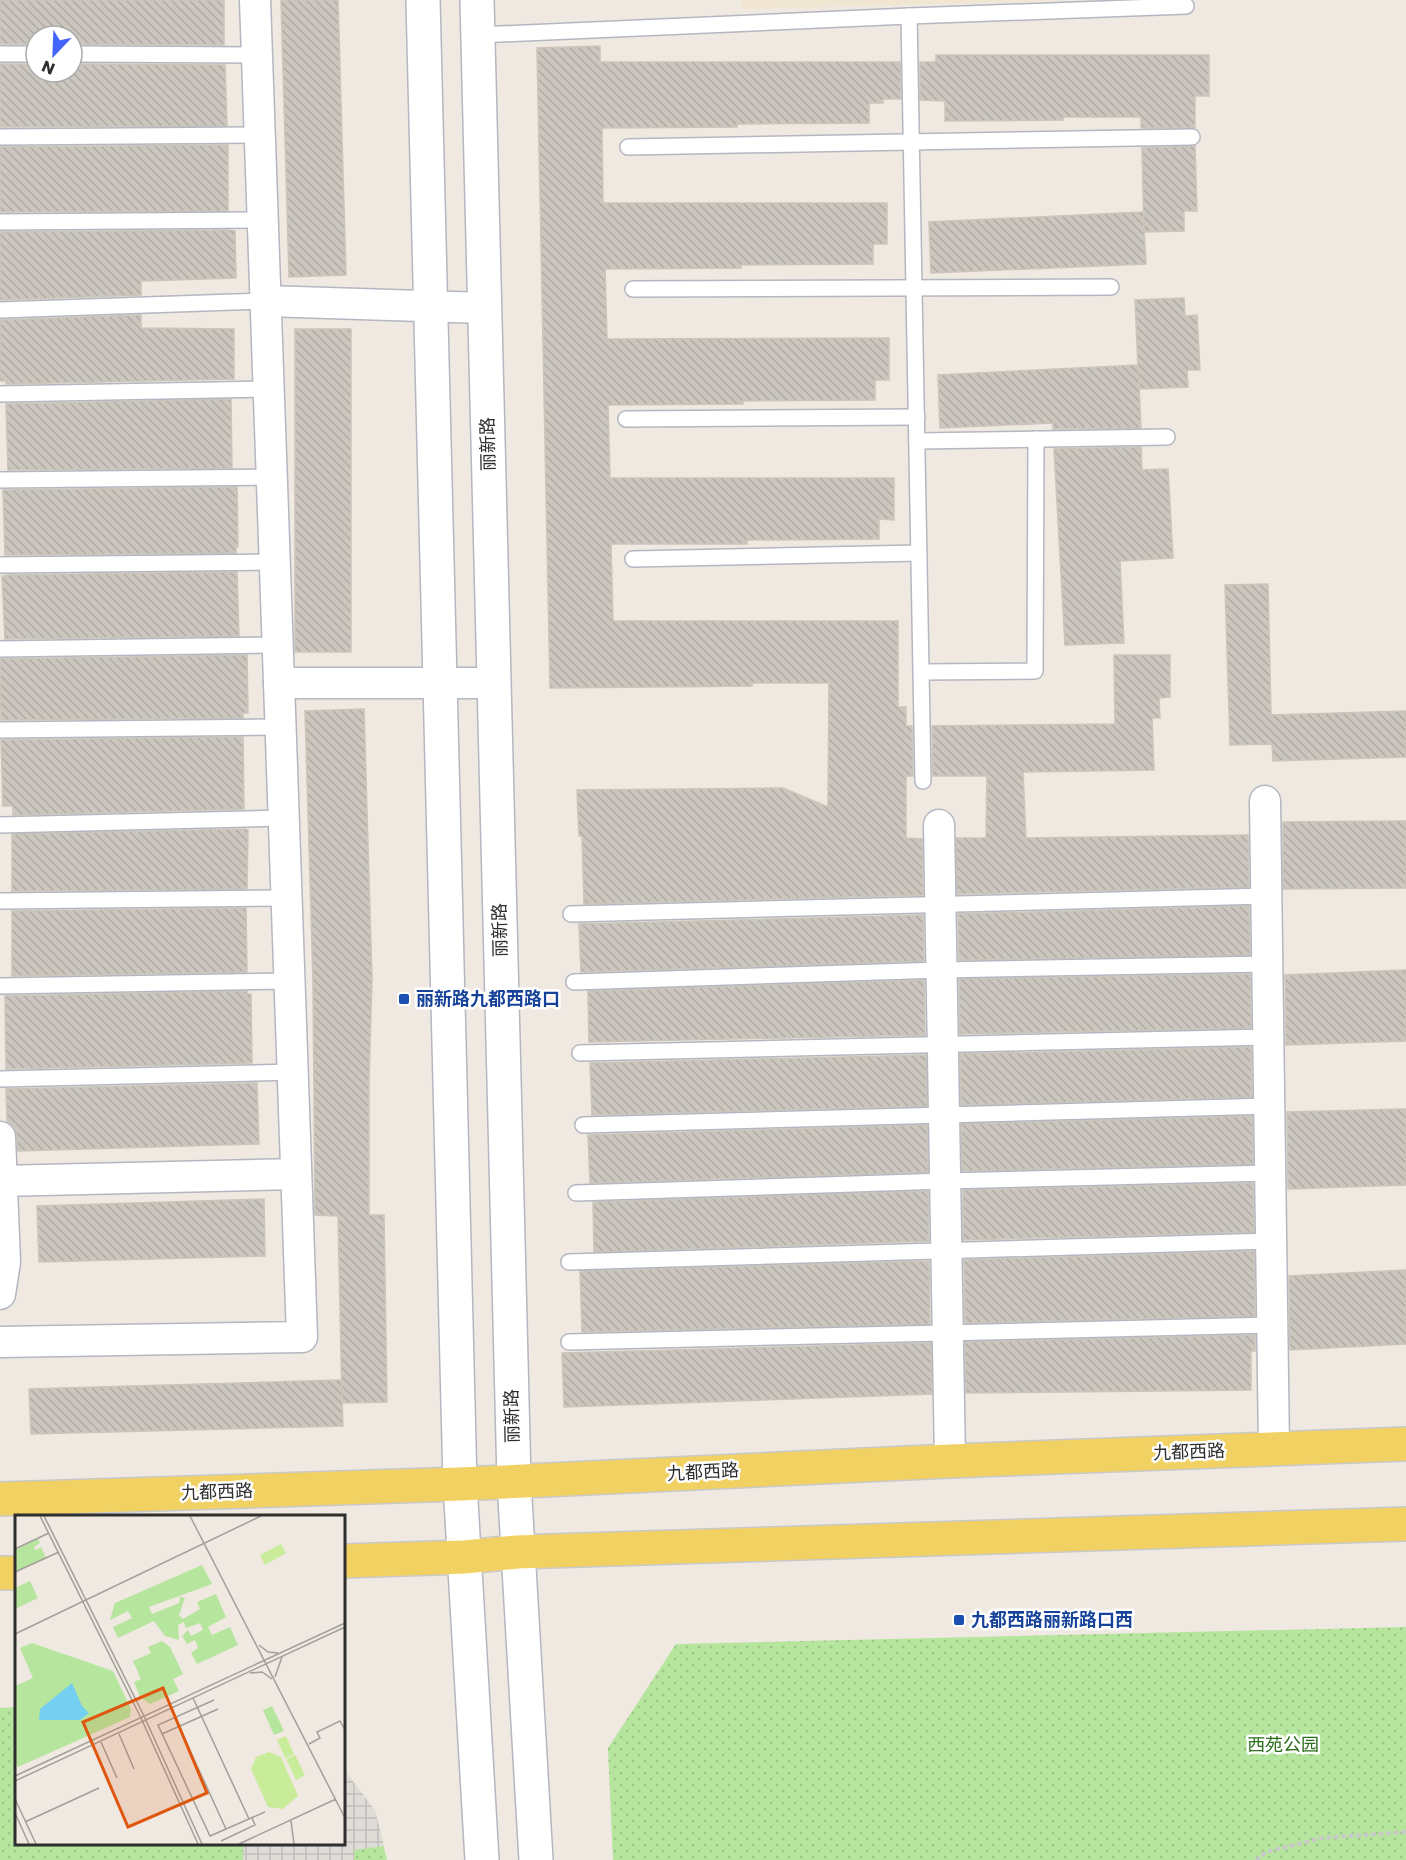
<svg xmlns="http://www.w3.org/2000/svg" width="1406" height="1860" viewBox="0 0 1406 1860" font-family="Poppins,'Noto Sans SC',sans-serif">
  <defs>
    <pattern id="park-dots" width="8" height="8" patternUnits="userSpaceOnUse" patternTransform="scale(1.5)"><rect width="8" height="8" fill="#b6e59e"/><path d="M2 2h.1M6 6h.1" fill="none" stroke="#9dc588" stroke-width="1.8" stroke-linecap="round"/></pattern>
    <pattern id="plaza-grid" width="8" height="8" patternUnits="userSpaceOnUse" patternTransform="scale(1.5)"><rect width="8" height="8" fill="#dfdcd8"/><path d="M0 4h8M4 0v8" fill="none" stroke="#c0bdba"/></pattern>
    <pattern id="building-back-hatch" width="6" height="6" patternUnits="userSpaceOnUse" patternTransform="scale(1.5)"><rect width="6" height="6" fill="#cbc7bf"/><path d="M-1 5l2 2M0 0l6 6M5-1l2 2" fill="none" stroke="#afaba4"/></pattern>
  </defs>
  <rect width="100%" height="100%" fill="#efe9e1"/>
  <path fill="#f0e6d1" d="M741,0h337l-336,9z"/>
  <g fill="url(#park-dots)">
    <path d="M1406,1627v233h-793l-5,-112 68,-104z"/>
    <path d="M16,1707v137h328v-75l31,42 12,49h-387v-152z"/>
  </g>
  <path fill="url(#plaza-grid)" d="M344,1769l31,42 9,35 -30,4v10h-111v-8l2,-8h99z"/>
  <g fill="url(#building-back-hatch)" stroke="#cbc5ba" stroke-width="1.5">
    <path d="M0,0h224v45l-152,-1v-8h-36v8h-36z"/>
    <path d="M281,0h57l8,275 -57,2z"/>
    <path d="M600,46v16h300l1,37h-18v4h-14v20l-132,1v3l-135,1 1,75h284v41h-14v20l-132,1v3l-136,1 2,70 282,-1v42h-14v20l-132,1v3l-135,1 2,73h284v42l-15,-1v20l-132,1v4h-136l2,77h285v86h8v19h6l1,50h-7v62l16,1 1,56 -339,9 -2,-68h-3l-2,-46 206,-2 45,19 1,-124h-77v3l-202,2 -13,-640z"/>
    <path d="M936,55h273v41h-14v32h-54v-11h-78v3l-118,1v-20l-25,-1v-38h16z"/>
    <path d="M0,64h36v8h36v-8l153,1 2,61 -227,1z"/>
    <path d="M228,145v66l-228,1v-65z"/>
    <path d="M1195,146l2,65h-13v20l-40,1 -2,-84z"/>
    <path d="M1143,212l3,52 -215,9 -2,-51z"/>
    <path d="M229,230l6,1 1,47 -95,3v14l-141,5v-68z"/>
    <path d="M1184,298l1,18 12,-1 3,55h-13l1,17 -49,2 -4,-89z"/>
    <path d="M141,315v13l93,1v50l-228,5v-3h-6v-61z"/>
    <rect x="295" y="329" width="56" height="323"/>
    <path d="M1138,365l3,63 -88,1v-6l-113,5 -2,-53z"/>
    <path d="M231,399l1,69 -224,2 -2,-66z"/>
    <path d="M1141,447l1,23 26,-1 5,89 -53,3 4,82 -59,2 -11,-196z"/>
    <path d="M237,487l1,60h-2v6l-231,2 -2,-65z"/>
    <path d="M237,572l2,64 -234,3 -3,-63h4v-1z"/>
    <path d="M1268,584l3,131 135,-4v46l-133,4 -1,-17 -42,1 -5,-160z"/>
    <path d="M247,655l1,58h-5v5l-242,2 -1,-61z"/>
    <path d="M1114,655h56v42l-11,1 1,20h-8l2,52 -131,2 3,66 222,-3 1,52 -292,7 -1,-56h30l1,-62h-54l-1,-50 183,-2z"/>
    <path d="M364,709l8,270 -3,100v136h15l3,187 -45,1 -4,-187 -23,-1 -2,-234 -8,-270z"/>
    <path d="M243,737l1,72 -231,6v-9h-10l-2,-66z"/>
    <path d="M1406,821v67l-123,1v-67z"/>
    <path d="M245,829l3,1 -1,58 -1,1 -234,2v-57z"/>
    <path d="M1249,906l1,49 -291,5 -1,-46z"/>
    <path d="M246,908l1,64 -235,4v-65z"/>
    <path d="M923,915l1,46 -343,11 -2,-48z"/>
    <path d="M1406,970v71l-120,4 -1,-70z"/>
    <path d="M1250,974l1,54 -291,6 -1,-55z"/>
    <path d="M924,980l1,55 -336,7 -1,-51z"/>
    <path d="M247,991v3h4l1,69 -246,6 -1,-73z"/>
    <path d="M1251,1047l1,50 -291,8 -1,-51z"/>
    <path d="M926,1055l1,51 -335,9 -2,-52z"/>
    <path d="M257,1083l2,61 -241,7 -1,-15 -2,-8 -8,-7 -1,-32z"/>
    <path d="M1406,1109v76l-118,4 -1,-77z"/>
    <path d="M1252,1116l1,48 -291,7 -1,-47z"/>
    <path d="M927,1125l1,47 -338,11 -2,-48z"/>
    <path d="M1253,1183l1,49 -291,8v-50z"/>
    <path d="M928,1191l1,50 -335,11 -1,-50z"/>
    <path d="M264,1199l1,57 -226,6 -2,-56z"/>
    <path d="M1254,1251l1,65 -290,7 -1,-63z"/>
    <path d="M929,1261l1,63 -348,8 -2,-61z"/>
    <path d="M1406,1270v74l-116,6 -1,-74z"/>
    <path d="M1255,1335v16h-4v39l-285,3 -1,-51z"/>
    <path d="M931,1343l1,51 -368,13 -2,-54z"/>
    <path d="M341,1380l2,46 -312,8 -2,-45z"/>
  </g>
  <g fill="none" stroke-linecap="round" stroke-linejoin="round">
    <g stroke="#b4b7c1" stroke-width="18">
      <g id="service">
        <path d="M909,16l14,765"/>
        <path d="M478,35l431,-19 277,-10"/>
        <path d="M0,54h36"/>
        <path d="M72,54l185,1"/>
        <path d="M0,137l260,-2"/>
        <path d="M628,147l564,-10"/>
        <path d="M0,222l263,-2"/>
        <path d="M633,289l478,-2"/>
        <path d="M0,310l266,-9"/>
        <path d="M0,394l269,-5"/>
        <path d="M626,419l291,-2"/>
        <path d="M917,441l250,-4"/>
        <path d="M0,480l272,-3"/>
        <path d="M633,559l286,-6"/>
        <path d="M0,565l275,-3"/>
        <path d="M0,649l278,-4"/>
        <path d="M922,672l113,-1 1,-232"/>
        <path d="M0,730l280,-3"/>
        <path d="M0,825l284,-7"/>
        <path d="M0,901l287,-3"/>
        <path d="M571,914l695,-18"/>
        <path d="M574,982l367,-12 326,-6"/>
        <path d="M0,986l289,-5"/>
        <path d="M580,1053l688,-16"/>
        <path d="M0,1079l293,-7"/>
        <path d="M583,1125l686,-19"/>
        <path d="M576,1193l369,-12 325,-8"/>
        <path d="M569,1262l702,-21"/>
        <path d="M569,1342l704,-17"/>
      </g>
    </g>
    <g stroke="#b4b7c1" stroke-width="33">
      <g id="minor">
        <path d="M266,301l218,7"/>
        <path d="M279,683h215"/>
        <path d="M1265,801l9,648"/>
        <path d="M939,825l11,636"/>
        <path d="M0,1137l5,125 -5,32"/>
        <path d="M0,1181l296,-7"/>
        <path d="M0,1342l302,-5 -47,-1337"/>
      </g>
    </g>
    <g stroke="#b4b7c1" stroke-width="36">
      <g id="secondary">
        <path d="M423,0l37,1484 22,376"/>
        <path d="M477,0l37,1481 22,379"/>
      </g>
    </g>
    <g stroke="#c9c9c9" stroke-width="36">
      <g id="primary">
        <path d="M0,1499l460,-15 490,-23 456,-17"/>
        <path d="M344,1561l120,-4 53,-5 889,-28"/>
        <path d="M0,1573h16"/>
      </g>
    </g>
    <path stroke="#c9c9c9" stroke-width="4" stroke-dasharray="4.5 3" stroke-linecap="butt" d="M1256,1860l10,-8 56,-14 84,-6"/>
    <use href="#service" stroke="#fff" stroke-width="15"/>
    <use href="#minor" stroke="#fff" stroke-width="30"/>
    <use href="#secondary" stroke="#fff" stroke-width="33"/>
    <use href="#primary" stroke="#f2d163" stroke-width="33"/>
  </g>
  <g fill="#1a4fb4" stroke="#fff" stroke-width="2">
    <rect x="398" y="993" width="12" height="12" rx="3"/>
    <rect x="953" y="1614" width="12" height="12" rx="3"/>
  </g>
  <g text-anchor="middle" stroke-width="5" stroke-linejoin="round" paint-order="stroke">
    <g font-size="18" fill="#2e2e2e" stroke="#fff">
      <text transform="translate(488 444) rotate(-91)" y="6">丽新路</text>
      <text transform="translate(500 930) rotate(-91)" y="6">丽新路</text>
      <text transform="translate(512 1416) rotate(-91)" y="6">丽新路</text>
      <text transform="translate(1189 1452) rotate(-2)" y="6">九都西路</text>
      <text transform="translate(703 1472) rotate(-3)" y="6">九都西路</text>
      <text transform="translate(217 1492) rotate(-2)" y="6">九都西路</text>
    </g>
    <g font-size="18" font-weight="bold" fill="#164399" stroke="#fff" text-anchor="start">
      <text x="416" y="1005">丽新路九都西路口</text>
      <text x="971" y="1626">九都西路丽新路口西</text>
    </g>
    <g font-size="18" fill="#2c6e1b" stroke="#fff">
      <text x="1283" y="1751">西苑公园</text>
    </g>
  </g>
  <g transform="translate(15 1515)">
    <rect width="330" height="330" fill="#efe9e1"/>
    <path d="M23,24l2,4 -6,4 2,3 5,-3 5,11 -31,14v-22zM187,50l10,19 -63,23 3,7 27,-11 1,-6 5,1 -6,17 4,4 17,-10 -3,-7 19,-8 10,23 -18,10 4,8 18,-8 8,18 -41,19 -6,-11 7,-5 -3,-8 -8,4 -5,-8 6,-6 3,6 12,-6 -3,-7 -14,5 -2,-6 -6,3 1,15 -14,-4 -11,-15 -36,17 -5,-11 19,-9 -4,-7 -18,9 5,-17zM15,66l8,17 -23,11v-21zM257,191l12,25 -10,4 -11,-25z" fill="#b6e59e"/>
    <path d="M147,126l8,6 13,27 -10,5 6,12 -29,13 -10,-7 -6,-15 7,-3 -8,-18 18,-8 -3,-6zM17,128l81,28 18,38 -1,8 -112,50 -3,-6v-75l18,-8 -13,-30z" fill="#b6e59e"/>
    <path d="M266,29l5,9 -21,12 -5,-10zM271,221l8,18 -9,4 -8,-18zM254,237l12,5 17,39 -15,13 -15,-2 -17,-38 5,-12zM280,240l10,20 -9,5 -10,-21z" fill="#c9ec9a"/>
    <path d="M57,168l10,23 7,7 -9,7h-41l1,-11z" fill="#75cff0"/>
    <path fill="none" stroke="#a29e99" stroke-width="1.5" d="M25,1l101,202 57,126M29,1l100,200 58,128M175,1l155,302M0,34l34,-16M0,57l44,-20M0,119l246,-118M244,130l9,7 10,1M235,158l12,-1 10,7M260,162l7,-20M178,183l56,121M199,185l-56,25 52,111 55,-24M156,194l55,120M104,219l15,35M147,219l56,-25M86,227l16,36M294,229l11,-6 -3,-6 23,-11 5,9M0,261l330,-153M0,266l330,-154M0,284l21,45M0,298l14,31M276,306l3,23M10,307l74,-34M206,326l34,-16 -3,-7M224,329l97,-45"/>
    <path fill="#df570e" fill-opacity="0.15" stroke="#df570e" stroke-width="3" d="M148,173l44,105 -79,34 -45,-105z"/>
    <rect width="330" height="330" fill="none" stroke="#2e2e2e" stroke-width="3"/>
  </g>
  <g transform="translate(54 54) rotate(203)"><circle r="28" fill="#ffffff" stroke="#ababab" stroke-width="1.5"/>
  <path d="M0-4.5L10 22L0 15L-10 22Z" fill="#4264fb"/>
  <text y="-9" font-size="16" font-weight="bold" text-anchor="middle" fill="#2e2e2e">N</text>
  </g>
</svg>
